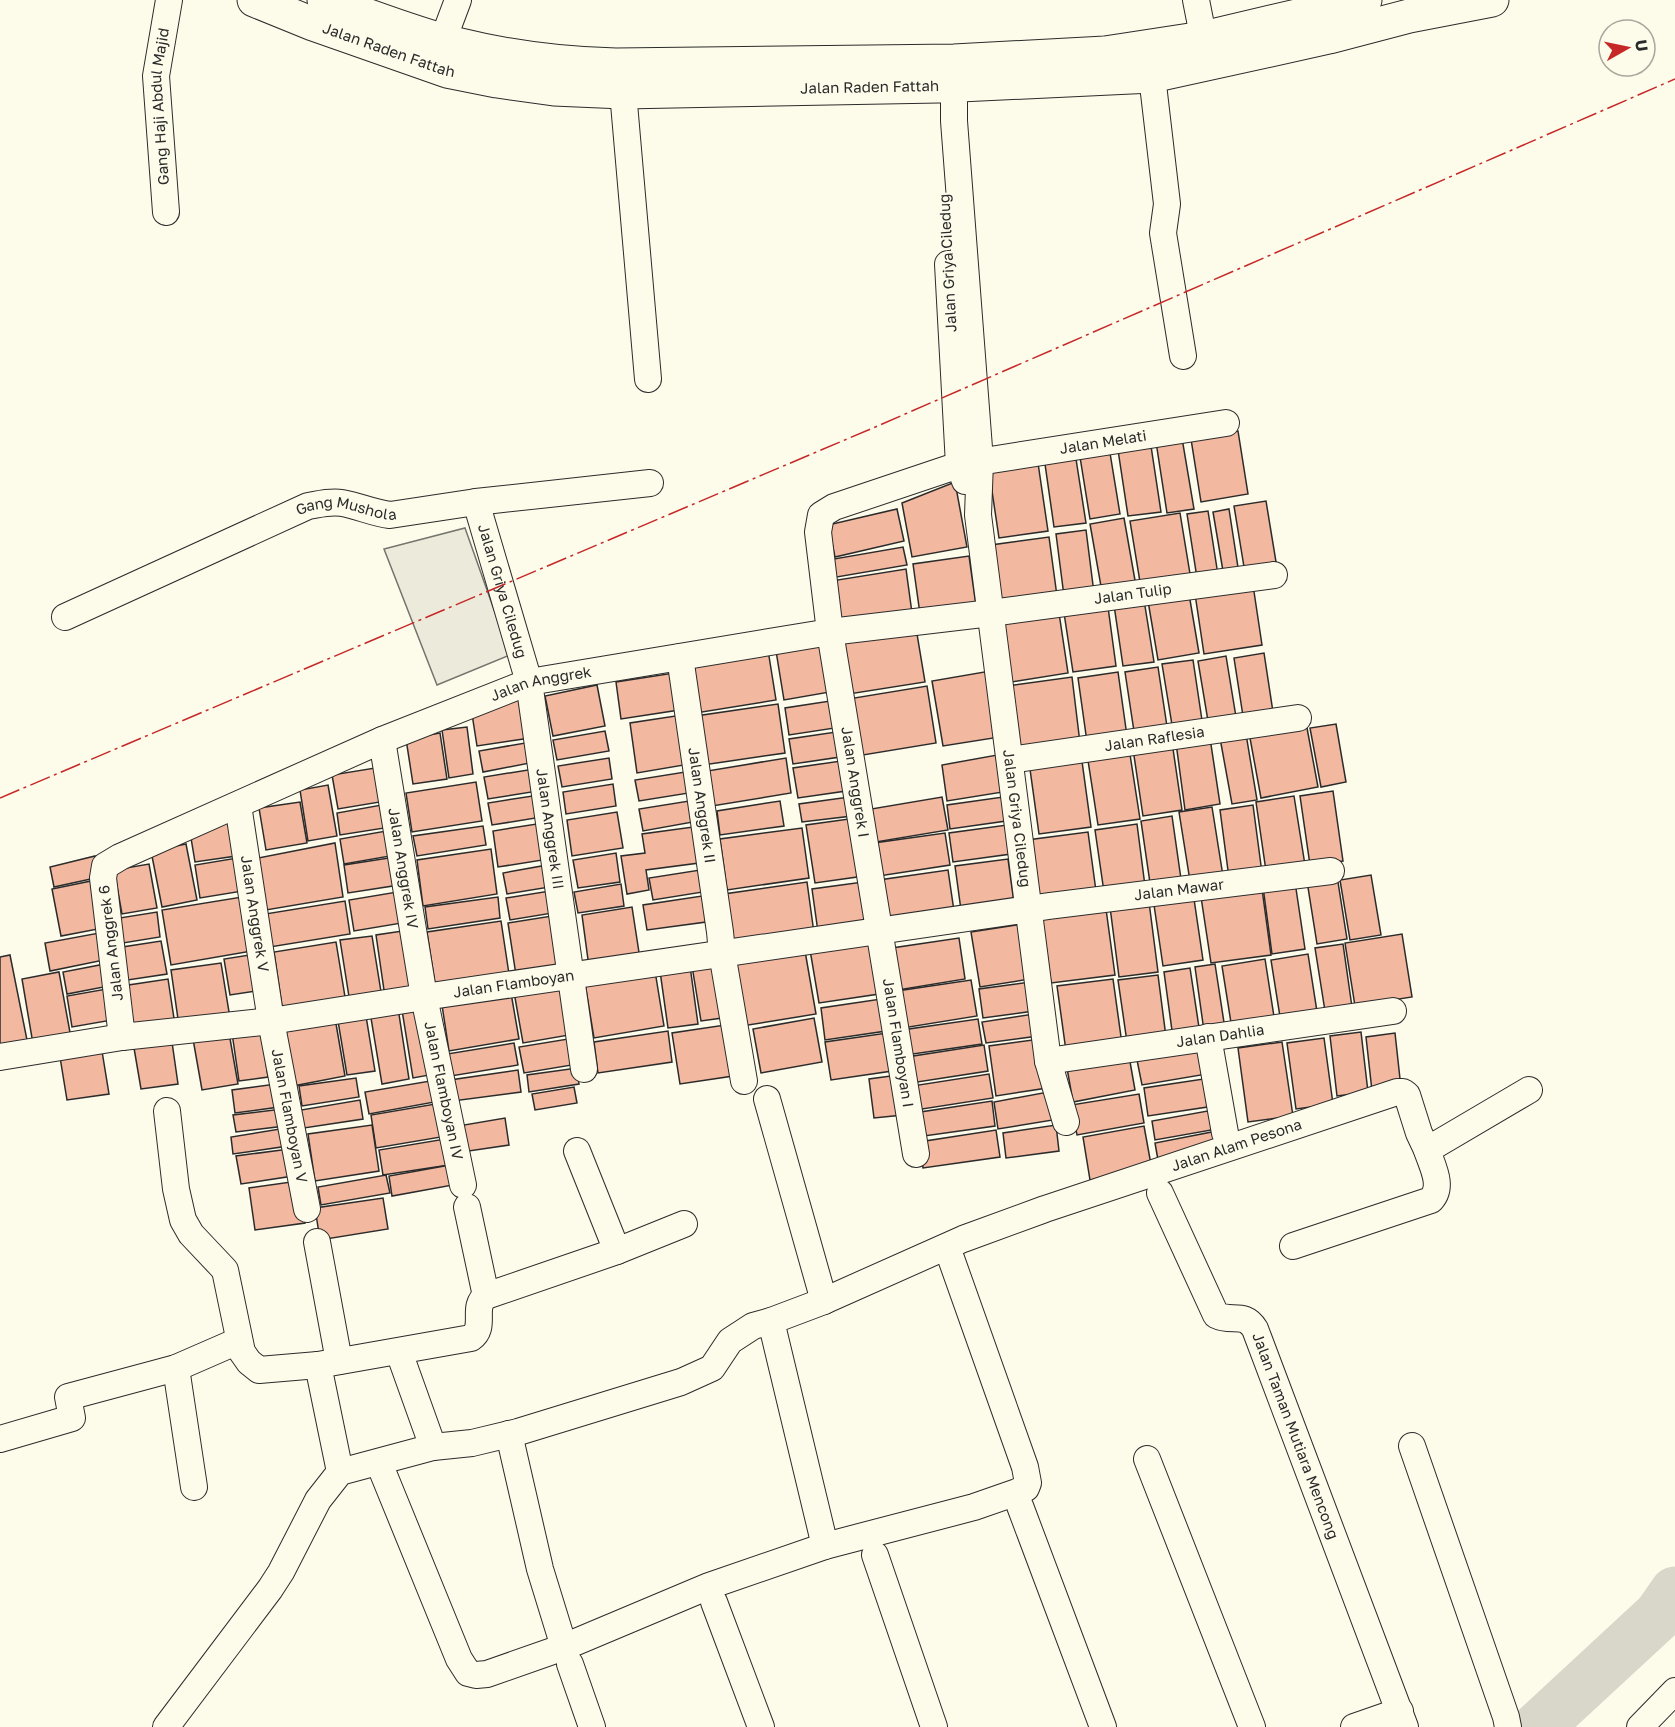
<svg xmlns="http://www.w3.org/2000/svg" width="1675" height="1727" viewBox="0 0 1675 1727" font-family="'Golos Text',sans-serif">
  <rect width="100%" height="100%" fill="#fdfbea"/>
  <path fill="#ecebdb" stroke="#74746e" stroke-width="1.5" d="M465,528l45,127 -73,30 -53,-136z"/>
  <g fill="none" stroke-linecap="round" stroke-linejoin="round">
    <path stroke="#d8d7c9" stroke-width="51" d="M1538,1727l121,-112 16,-23"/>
  </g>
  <g fill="#f2b8a0" stroke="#2b2b2b" stroke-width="1.5">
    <path d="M1238,431l10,63 -47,8 -10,-63z"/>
    <path d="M1182,438l12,71 -27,4 -11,-71z"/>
    <path d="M1151,446l10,66 -33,4 -10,-66z"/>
    <path d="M1110,453l10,61 -30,5 -10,-62z"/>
    <path d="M1076,459l10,64 -32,4 -9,-63z"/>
    <path d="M1038,463l10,68 -49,7 -10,-67z"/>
    <path d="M955,482l12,65 -55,10 -10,-54z"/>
    <path d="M1266,501l11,67 -32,5 -11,-67z"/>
    <path d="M897,509l7,32 -69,16 -7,-32z"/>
    <path d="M1229,509l10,65 -15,3 -11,-65z"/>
    <path d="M1208,511l10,64 -21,3 -10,-64z"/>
    <path d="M1180,513l11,67 -50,8 -11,-67z"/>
    <path d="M1124,518l12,68 -34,6 -12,-68z"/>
    <path d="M1086,530l8,63 -30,3 -8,-62z"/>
    <path d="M1049,537l8,59 -58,8 -8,-59z"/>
    <path d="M903,547l4,18 -76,13 -3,-18z"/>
    <path d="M969,556l7,50 -56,8 -7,-50z"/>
    <path d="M906,569l6,44 -74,11 -7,-43z"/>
    <path d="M1253,585l9,60 -58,9 -9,-60z"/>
    <path d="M1189,594l10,59 -41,7 -10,-59z"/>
    <path d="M1144,600l10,62 -31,4 -9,-61z"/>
    <path d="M1108,607l8,59 -43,6 -9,-59z"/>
    <path d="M1059,613l9,60 -57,9 -9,-60z"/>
    <path d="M916,628l9,54 -76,12 -9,-54z"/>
    <path d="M822,644l8,48 -46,8 -8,-49z"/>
    <path d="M768,650l8,50 -80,13 -7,-50z"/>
    <path d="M1264,653l9,59 -30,4 -9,-58z"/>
    <path d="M1226,656l11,67 -28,4 -11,-66z"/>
    <path d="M1193,660l10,67 -30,4 -11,-67z"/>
    <path d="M1158,667l10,66 -33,5 -10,-66z"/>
    <path d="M990,671l10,66 -57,9 -11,-65z"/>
    <path d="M1118,672l9,64 -40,6 -9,-64z"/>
    <path d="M674,673l5,37 -58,9 -5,-37z"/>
    <path d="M1072,677l8,66 -64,9 -9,-66z"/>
    <path d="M597,685l8,41 -52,10 -8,-40z"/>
    <path d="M927,686l9,57 -79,13 -9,-57z"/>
    <path d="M523,695l7,43 -53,8 -5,-32z"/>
    <path d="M830,701l5,27 -46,7 -4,-27z"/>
    <path d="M778,704l7,49 -82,12 -7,-49z"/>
    <path d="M682,715l8,49 -53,9 -7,-50z"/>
    <path d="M1336,724l10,58 -25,5 -11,-59z"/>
    <path d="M467,727l6,47 -24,4 -7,-48z"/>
    <path d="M1307,728l11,59 -57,11 -11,-60z"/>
    <path d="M605,731l4,20 -52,9 -4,-20z"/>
    <path d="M836,732l4,25 -47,7 -4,-25z"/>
    <path d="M440,733l7,46 -34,5 -7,-45z"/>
    <path d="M1246,734l11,66 -25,4 -12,-66z"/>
    <path d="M1210,738l10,66 -35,6 -9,-67z"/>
    <path d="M531,742l4,20 -52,10 -4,-21z"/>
    <path d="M1172,742l10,68 -39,6 -10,-67z"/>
    <path d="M1129,748l11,71 -42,6 -11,-71z"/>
    <path d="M1081,754l10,73 -52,7 -10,-72z"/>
    <path d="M997,755l6,37 -56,9 -5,-36z"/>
    <path d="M609,758l3,21 -50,8 -4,-21z"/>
    <path d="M786,758l5,35 -85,14 -5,-35z"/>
    <path d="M841,761l5,30 -48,7 -5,-30z"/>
    <path d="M381,767l5,34 -48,8 -6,-34z"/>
    <path d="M534,769l4,22 -50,8 -4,-22z"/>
    <path d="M685,772l4,21 -50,8 -4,-21z"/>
    <path d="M476,782l6,39 -70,11 -6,-39z"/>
    <path d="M613,784l3,22 -50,8 -3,-22z"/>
    <path d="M328,785l9,51 -29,5 -8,-51z"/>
    <path d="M1333,791l10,70 -33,4 -10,-69z"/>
    <path d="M539,795l3,22 -50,8 -4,-22z"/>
    <path d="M1294,796l11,69 -39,6 -10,-69z"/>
    <path d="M849,797l3,19 -50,6 -3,-18z"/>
    <path d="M942,797l6,33 -72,12 -5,-33z"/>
    <path d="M1003,797l3,24 -56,8 -3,-24z"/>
    <path d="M689,801l4,21 -50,9 -4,-22z"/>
    <path d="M780,801l4,25 -64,9 -3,-24z"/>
    <path d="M300,802l7,41 -41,7 -7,-42z"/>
    <path d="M387,804l4,23 -51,8 -3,-22z"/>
    <path d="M1253,805l9,68 -33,5 -9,-68z"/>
    <path d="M1212,807l11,69 -33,5 -11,-69z"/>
    <path d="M236,810l7,45 -48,7 -5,-30z"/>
    <path d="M617,812l6,36 -51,8 -5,-36z"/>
    <path d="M1172,816l9,63 -31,4 -9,-62z"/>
    <path d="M856,818l8,58 -49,7 -9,-58z"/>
    <path d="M543,823l6,36 -51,8 -5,-36z"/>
    <path d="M1137,824l8,62 -41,6 -9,-62z"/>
    <path d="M1007,825l4,29 -58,8 -4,-29z"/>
    <path d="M483,826l3,19 -69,11 -4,-20z"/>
    <path d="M693,827l6,36 -53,7 3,20 -22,4 -6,-38 24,-3 -3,-19z"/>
    <path d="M802,828l7,50 -82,12 -7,-51z"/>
    <path d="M392,830l4,25 -52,9 -4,-25z"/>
    <path d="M1088,832l8,59 -61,9 -8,-60z"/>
    <path d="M945,833l5,32 -71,11 -5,-33z"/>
    <path d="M335,843l8,54 -77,13 -8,-52z"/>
    <path d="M186,844l11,56 -35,7 -11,-56z"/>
    <path d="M491,849l6,45 -74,12 -6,-46z"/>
    <path d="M616,853l4,29 -42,6 -5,-28z"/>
    <path d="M95,856l5,21 -46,10 -4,-20z"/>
    <path d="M243,857l6,33 -49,8 -5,-33z"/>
    <path d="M395,857l4,28 -51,8 -4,-28z"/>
    <path d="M1008,859l6,44 -53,7 -6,-44z"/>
    <path d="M149,864l8,44 -35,6 -8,-44z"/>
    <path d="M553,864l3,22 -49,8 -4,-21z"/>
    <path d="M700,870l3,22 -50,8 -4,-22z"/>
    <path d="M948,870l6,41 -69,10 -6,-41z"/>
    <path d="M1371,875l10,60 -31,5 -10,-60z"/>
    <path d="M1337,876l10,63 -30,5 -10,-63z"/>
    <path d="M91,881l7,48 -37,7 -9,-47z"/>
    <path d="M807,882l7,51 -83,11 -7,-50z"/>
    <path d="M863,882l7,43 -52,7 -6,-43z"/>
    <path d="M1295,882l10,67 -33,5 -9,-67z"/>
    <path d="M621,884l3,22 -46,7 -4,-21z"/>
    <path d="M1262,889l9,66 -60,8 -10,-66z"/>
    <path d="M556,890l3,22 -49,8 -4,-22z"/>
    <path d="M403,891l5,31 -54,9 -5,-31z"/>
    <path d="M248,896l9,54 -86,15 -9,-55z"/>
    <path d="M702,896l4,26 -59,8 -4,-25z"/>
    <path d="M498,897l2,21 -72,11 -3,-22z"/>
    <path d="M1194,899l9,61 -40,6 -9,-61z"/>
    <path d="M345,901l5,33 -80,13 -5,-33z"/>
    <path d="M1149,902l9,70 -39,5 -9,-70z"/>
    <path d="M632,907l8,52 -51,8 -7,-52z"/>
    <path d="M1106,909l9,66 -64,8 -9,-66z"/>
    <path d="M157,912l3,25 -43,7 -4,-25z"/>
    <path d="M558,915l8,52 -50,8 -8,-52z"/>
    <path d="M501,921l8,53 -74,10 -8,-52z"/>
    <path d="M1022,924l8,55 -50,8 -9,-55z"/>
    <path d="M409,930l9,62 -33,5 -9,-62z"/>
    <path d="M99,933l5,27 -54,11 -5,-28z"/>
    <path d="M1402,934l10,63 -57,9 -10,-63z"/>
    <path d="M372,936l10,62 -32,5 -10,-63z"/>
    <path d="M959,938l6,41 -67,11 -6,-42z"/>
    <path d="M161,941l6,33 -46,7 -5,-33z"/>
    <path d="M871,941l8,53 -60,9 -9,-53z"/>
    <path d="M336,942l10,61 -63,10 -9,-61z"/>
    <path d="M1343,944l9,63 -27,4 -10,-63z"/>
    <path d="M805,951l11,63 -74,12 -10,-63z"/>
    <path d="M256,954l6,36 -32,5 -6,-36z"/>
    <path d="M1308,954l10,64 -37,5 -10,-63z"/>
    <path d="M10,955l17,85 -27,6v-89z"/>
    <path d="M1265,959l10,64 -43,6 -10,-63z"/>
    <path d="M221,963l9,55 -51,8 -8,-56z"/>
    <path d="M714,963l8,55 -21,3 -9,-55z"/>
    <path d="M105,964l4,22 -42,8 -4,-22z"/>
    <path d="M1215,964l10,65 -21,2 -9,-64z"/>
    <path d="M690,966l8,58 -30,4 -8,-57z"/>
    <path d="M1190,968l10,66 -27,4 -9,-66z"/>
    <path d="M655,971l9,55 -70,12 -9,-55z"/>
    <path d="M59,972l12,66 -38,6 -11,-65z"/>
    <path d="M1158,975l8,62 -39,5 -9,-62z"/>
    <path d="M168,979l7,46 -46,7 -7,-46z"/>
    <path d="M1113,979l9,65 -56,7 -9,-65z"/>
    <path d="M971,980l6,36 -74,12 -6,-37z"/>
    <path d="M1030,982l4,29 -51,7 -4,-29z"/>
    <path d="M567,983l8,51 -52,9 -9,-51z"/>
    <path d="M112,988l6,31 -46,8 -5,-31z"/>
    <path d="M511,993l8,46 -70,12 -7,-46z"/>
    <path d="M881,999l5,32 -61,9 -4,-32z"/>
    <path d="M423,1001l12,73 -22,4 -12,-74z"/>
    <path d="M398,1008l11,71 -27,5 -12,-72z"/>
    <path d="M365,1010l10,61 -28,4 -10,-60z"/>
    <path d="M1034,1014l4,22 -52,7 -4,-21z"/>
    <path d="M335,1018l10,58 -52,10 -10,-59z"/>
    <path d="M814,1018l8,44 -61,11 -8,-44z"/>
    <path d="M978,1019l4,25 -76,11 -4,-25z"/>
    <path d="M725,1025l8,51 -53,8 -8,-51z"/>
    <path d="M261,1029l7,48 -29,4 -7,-48z"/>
    <path d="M668,1031l4,31 -74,11 -4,-31z"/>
    <path d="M1361,1032l7,60 -31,4 -7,-60z"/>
    <path d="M229,1033l9,51 -36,6 -9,-51z"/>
    <path d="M887,1033l5,38 -61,9 -6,-38z"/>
    <path d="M1395,1033l6,55 -29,3 -6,-54z"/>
    <path d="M574,1038l4,26 -54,9 -5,-26z"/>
    <path d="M1324,1038l9,66 -37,5 -9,-66z"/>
    <path d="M1040,1039l7,49 -51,8 -7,-50z"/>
    <path d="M172,1042l6,42 -37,5 -7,-41z"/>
    <path d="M1282,1042l11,74 -45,6 -10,-74z"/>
    <path d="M514,1043l4,22 -67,11 -4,-22z"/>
    <path d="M1202,1044l5,30 -65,11 -6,-30z"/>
    <path d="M101,1045l8,49 -42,6 -8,-49z"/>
    <path d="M984,1045l4,26 -77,12 -4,-26z"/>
    <path d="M1129,1056l6,34 -62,12 -6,-34z"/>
    <path d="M577,1068l2,16 -50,8 -2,-17z"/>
    <path d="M518,1070l3,22 -68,9 -3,-21z"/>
    <path d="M989,1074l4,24 -77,12 -4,-24z"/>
    <path d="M898,1075l5,40 -29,3 -5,-39z"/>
    <path d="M356,1078l3,19 -57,9 -3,-20z"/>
    <path d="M1210,1078l4,28 -66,10 -4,-28z"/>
    <path d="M436,1080l4,21 -71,13 -4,-22z"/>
    <path d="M276,1084l3,23 -44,6 -3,-23z"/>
    <path d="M574,1087l3,16 -42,7 -3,-16z"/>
    <path d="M1048,1092l5,28 -55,9 -4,-27z"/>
    <path d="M1139,1094l5,29 -67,12 -6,-30z"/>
    <path d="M360,1100l3,19 -59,9 -3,-18z"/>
    <path d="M992,1101l3,25 -78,11 -3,-24z"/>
    <path d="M441,1103l6,33 -71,12 -5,-33z"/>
    <path d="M282,1109l3,17 -49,6 -3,-17z"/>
    <path d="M1213,1110l4,19 -62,11 -3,-19z"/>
    <path d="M505,1118l4,27 -47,7 -4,-26z"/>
    <path d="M372,1125l7,46 -64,10 -7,-47z"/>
    <path d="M1056,1125l3,26 -53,7 -3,-25z"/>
    <path d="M1144,1126l8,44 -62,10 -7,-43z"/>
    <path d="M286,1128l2,18 -55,8 -2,-17z"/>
    <path d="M996,1130l4,27 -77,11 -4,-26z"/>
    <path d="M1217,1131l3,17 -62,12 -3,-17z"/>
    <path d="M445,1139l4,26 -66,10 -4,-25z"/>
    <path d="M289,1149l4,27 -52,8 -5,-28z"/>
    <path d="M450,1165l3,20 -61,11 -3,-20z"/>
    <path d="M386,1175l4,18 -69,12 -3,-18z"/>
    <path d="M298,1181l7,42 -50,7 -6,-42z"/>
    <path d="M383,1198l5,31 -68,11 -5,-32z"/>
  </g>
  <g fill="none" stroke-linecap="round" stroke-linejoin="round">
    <g stroke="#2b2b2b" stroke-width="28">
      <g id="minor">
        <path d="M1196,0l11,56"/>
        <path d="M437,56l21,-56"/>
        <path id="s1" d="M954,68v53l26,340 -2,54 70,546 18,61"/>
        <path d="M1152,76l15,128 -4,29 20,123"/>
        <path d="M623,92l25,287"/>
        <path id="s2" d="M166,212l-10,-136 13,-76"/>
        <path d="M948,264l11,201 6,16"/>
        <path id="s3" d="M476,502l53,180 55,387"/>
        <path id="s4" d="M65,617l243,-111c12,-2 22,-5 34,-3 17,3 31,10 48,12l86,-13 174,-19"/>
        <path id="s5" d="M680,657l40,275 2,21 22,128"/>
        <path id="s6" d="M382,740l42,257 39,188"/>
        <path id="s7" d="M1010,760l288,-42"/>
        <path id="s8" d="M238,805l33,216 36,188"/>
        <path id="s9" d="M122,1037l-19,-159 2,-12 15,-9 262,-117 147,-58 301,-50 161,-19 283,-38"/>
        <path d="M1208,1037l17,96"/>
        <path id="s10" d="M0,1057l122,-20 149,-16 153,-24 625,-91 282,-35"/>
        <path id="s11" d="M1048,1061l345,-50"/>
        <path d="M767,1099l57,202"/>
        <path d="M167,1111l9,78 7,31 8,14 34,36 17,82 7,10 10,8 59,-5 153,-27c16,-11 0,-31 15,-42l131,-45 67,-27"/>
        <path d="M577,1151l40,100"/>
        <path id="s12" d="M916,1154l-86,-522 -12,-100 3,-17 13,-8 125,-42 267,-42"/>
        <path id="s13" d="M1160,1193l56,122c16,8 28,-4 39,14l150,398"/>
        <path d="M467,1207l19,89"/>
        <path d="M317,1242l22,119"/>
        <path d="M1293,1246l138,-46c13,-14 1,-34 -4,-50"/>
        <path id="s14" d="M771,1321l53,-20 139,-62 82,-30 352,-117h6l4,3 12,38 8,17 102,-60"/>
        <path d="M399,1352l34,95"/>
        <path d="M318,1365l22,107"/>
        <path d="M176,1368l18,119"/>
        <path d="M509,1434l31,135 24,78"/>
        <path d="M0,1439l72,-21 -4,-21 108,-29 62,-27"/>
        <path d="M1412,1446l94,271 2,10"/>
        <path d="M1147,1459l105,268"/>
        <path d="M379,1463l80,196 9,14 8,2 11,-1 77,-27 145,-61 116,-40 149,-39 43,-15 9,-4 2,-5 -3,-16 -78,-220"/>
        <path d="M1020,1506l83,221"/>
        <path d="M875,1555l59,172"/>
        <path d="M714,1602l47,125"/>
        <path d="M570,1664l22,63"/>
        <path d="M166,1727l104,-138 11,-17 37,-72 22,-28 93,-25 39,-4 46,-11 163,-50 31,-14 18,-27 23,-15 18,-5 54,225"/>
        <path d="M1354,1727l46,-16"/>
        <path d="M1640,1727l35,-36"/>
      </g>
    </g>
    <g stroke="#2b2b2b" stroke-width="35">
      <g id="secondary">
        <path id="s15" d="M254,0l59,24 134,47 50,10 57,8 69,3 316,-6 213,-10 177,-39 80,-21 83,-16"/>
        <path d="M324,0c44,15 88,33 132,44 53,13 106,20 160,21l338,-4 151,-8 98,-15 162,-38"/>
      </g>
    </g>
    <use href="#minor" stroke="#fdfbea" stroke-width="26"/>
    <use href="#secondary" stroke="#fdfbea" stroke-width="33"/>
    <path stroke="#c62828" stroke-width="1.5" stroke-dasharray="21 4.5 3 4.5" stroke-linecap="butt" d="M0,798l873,-370 802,-349"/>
  </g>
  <g text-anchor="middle" stroke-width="4.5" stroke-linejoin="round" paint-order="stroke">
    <g font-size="15" fill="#2b2b2b" stroke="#fdfbea">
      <text dy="5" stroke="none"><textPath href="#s15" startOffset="144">Jalan Raden Fattah</textPath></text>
      <text dy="5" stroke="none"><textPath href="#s15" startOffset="630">Jalan Raden Fattah</textPath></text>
      <text dy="5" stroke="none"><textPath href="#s2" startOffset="106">Gang Haji Abdul Majid</textPath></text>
      <text transform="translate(948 263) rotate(-93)" y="5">Jalan Griya Ciledug</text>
      <text dy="5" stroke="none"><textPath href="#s12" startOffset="940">Jalan Melati</textPath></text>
      <text dy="5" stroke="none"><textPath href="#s4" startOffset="306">Gang Mushola</textPath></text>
      <text dy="5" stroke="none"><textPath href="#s3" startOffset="93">Jalan Griya Ciledug</textPath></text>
      <text dy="5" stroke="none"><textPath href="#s9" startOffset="1245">Jalan Tulip</textPath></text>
      <text dy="5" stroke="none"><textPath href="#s9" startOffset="646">Jalan Anggrek</textPath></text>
      <text dy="5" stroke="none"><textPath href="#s7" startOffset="146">Jalan Raflesia</textPath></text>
      <text transform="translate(855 782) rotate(81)" y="5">Jalan Anggrek I</text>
      <text dy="5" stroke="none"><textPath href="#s5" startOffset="150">Jalan Anggrek II</textPath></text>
      <text dy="5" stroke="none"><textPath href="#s1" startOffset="754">Jalan Griya Ciledug</textPath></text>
      <text dy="5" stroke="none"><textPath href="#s3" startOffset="336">Jalan Anggrek III</textPath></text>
      <text dy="5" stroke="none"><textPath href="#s6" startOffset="130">Jalan Anggrek IV</textPath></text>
      <text dy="5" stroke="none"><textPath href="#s10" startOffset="1191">Jalan Mawar</textPath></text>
      <text dy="5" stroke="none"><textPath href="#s8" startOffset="110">Jalan Anggrek V</textPath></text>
      <text transform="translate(111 943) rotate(-97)" y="5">Jalan Anggrek 6</text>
      <text dy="5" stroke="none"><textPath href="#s10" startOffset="519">Jalan Flamboyan</textPath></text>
      <text dy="5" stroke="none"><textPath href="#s11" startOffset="174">Jalan Dahlia</textPath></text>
      <text transform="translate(898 1043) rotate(81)" y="5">Jalan Flamboyan I</text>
      <text dy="5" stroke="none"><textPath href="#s6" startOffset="356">Jalan Flamboyan IV</textPath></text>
      <text dy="5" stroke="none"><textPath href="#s8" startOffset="315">Jalan Flamboyan V</textPath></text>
      <text dy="5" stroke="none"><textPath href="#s14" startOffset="498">Jalan Alam Pesona</textPath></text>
      <text dy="5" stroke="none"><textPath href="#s13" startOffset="292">Jalan Taman Mutiara Mencong</textPath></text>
    </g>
  </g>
  <g transform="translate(1627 48) rotate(81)"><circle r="28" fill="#fdfbea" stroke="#a9a89e" stroke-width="1.5"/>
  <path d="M0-4.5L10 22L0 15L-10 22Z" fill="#c62828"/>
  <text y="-9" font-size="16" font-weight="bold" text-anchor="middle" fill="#2b2b2b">U</text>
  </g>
</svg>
